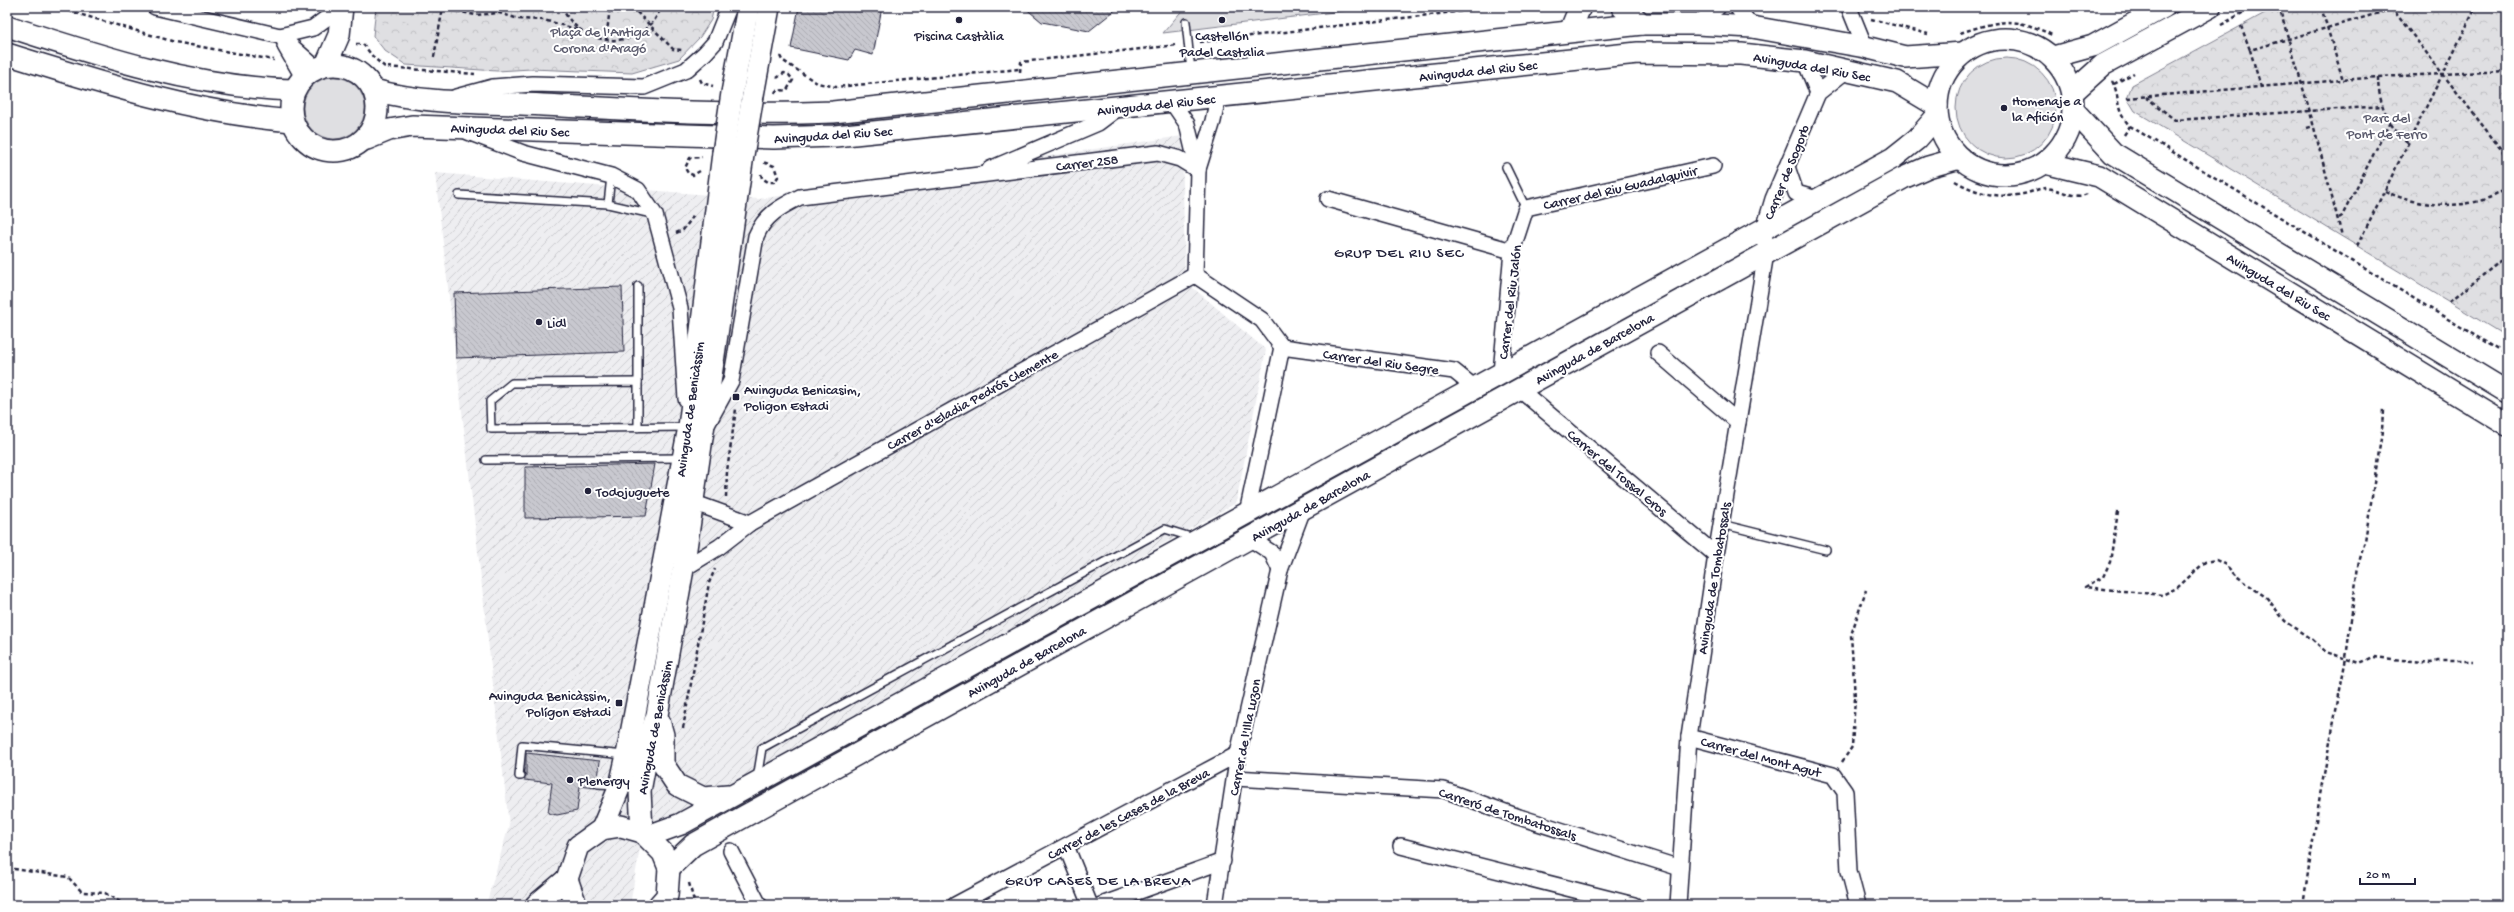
<svg xmlns="http://www.w3.org/2000/svg" width="2514" height="912" viewBox="0 0 2514 912" font-family="'Gochi Hand',sans-serif">
  <defs>
    <pattern id="industrial-furrows" width="10" height="10" patternUnits="userSpaceOnUse"><rect width="10" height="10" fill="#eeeef1"/><path d="M-1 1l2-2M0 10L10 0M9 11l2-2" fill="none" stroke="#ccccd0"/></pattern>
    <pattern id="forest-crowns" width="20" height="18" patternUnits="userSpaceOnUse"><rect width="20" height="18" fill="#dfdfe2"/><path d="M2 6a3 3 0 1 1 6 0M12 15a3 3 0 1 1 6 0" fill="none" stroke="#bfbfc3"/></pattern>
    <pattern id="building-back-hatch" width="6" height="6" patternUnits="userSpaceOnUse"><rect width="6" height="6" fill="#c8c8cf"/><path d="M-1 5l2 2M0 0l6 6M5-1l2 2" fill="none" stroke="#acacb3"/></pattern>
  </defs>
  <rect width="100%" height="100%" fill="#fff"/>
  <filter id="ink" filterUnits="userSpaceOnUse"><feTurbulence type="fractalNoise" baseFrequency=".025" numOctaves="2"/><feDisplacementMap in="SourceGraphic" scale="8" xChannelSelector="R" yChannelSelector="G"/><feConvolveMatrix kernelMatrix="1 2 1 2 8 2 1 2 1" color-interpolation-filters="sRGB"/></filter>
  <g filter="url(#ink)">
    <path fill="url(#industrial-furrows)" d="M1182,136l3,145 81,69 -30,153 -594,333 -12,69h-144l23,-80 -74,-652 324,26z"/>
    <g fill="#dfdfe2" stroke="#80808e">
      <path d="M1185,7h190l-212,26z"/>
      <circle cx="2006" cy="108" r="50"/>
      <circle cx="334" cy="108" r="31"/>
    </g>
    <g fill="url(#forest-crowns)" stroke="#80808e">
      <path d="M376,7h338l-3,13 -11,17 -21,22 -47,14 -101,-4 -34,2 -91,-6 -21,-14 -12,-15z"/>
      <path d="M2276,7h231v330l-372,-226 -8,-13 5,-13z"/>
    </g>
    <g fill="url(#building-back-hatch)" stroke="#22223b">
      <path d="M799,7h83l-9,48 -18,-5 -6,10 -58,-12z"/>
      <path d="M1024,7h95l-30,24 -47,-9z"/>
      <path d="M622,287l2,65 -168,6 -2,-65z"/>
      <path d="M655,464l-9,52 -121,2v-51z"/>
      <path d="M526,753l74,8 -2,18 -5,4 2,5 -15,-2 -3,25 -20,4 -9,-2 4,-30 -28,-3 2,-4z"/>
    </g>
    <g fill="none" stroke-linecap="round" stroke-linejoin="round">
      <g stroke="#22223b" stroke-width="10">
        <g id="lane">
          <path d="M1186,22l5,49"/>
          <path d="M1506,167l20,41"/>
          <path d="M611,176l-3,28 44,10"/>
          <path d="M459,195l149,9"/>
          <path d="M638,382v-96"/>
          <path d="M638,428v-46l-126,1 -22,18 1,28 196,-2"/>
          <path d="M486,460l196,-2"/>
          <path d="M1721,524l105,26"/>
          <path d="M521,776h-2l3,-31 103,10"/>
          <path d="M757,779l5,-31 403,-219 29,9"/>
          <path d="M598,784l19,1"/>
        </g>
      </g>
      <g stroke="#22223b" stroke-width="18">
        <g id="street">
          <path d="M155,7l125,29 33,-8 15,-11 5,-10"/>
          <path d="M1737,7l15,20"/>
          <path d="M1851,7l-1,3 15,37"/>
          <path d="M1697,24l21,-17"/>
          <path d="M280,36l36,32"/>
          <path d="M285,46l18,31"/>
          <path d="M1805,61l13,32"/>
          <path d="M456,97l37,-10 40,-3 111,3 42,-17 19,-17 10,-11 14,-35"/>
          <path d="M1172,102l15,22 11,46 -3,105 67,45 20,27 -35,166"/>
          <path d="M468,132l55,21 88,23 27,14 17,25 25,93 6,91"/>
          <path d="M1787,167l9,26 21,6"/>
          <path d="M990,169l108,-46 20,-15"/>
          <path d="M1198,169l15,-48 5,-23"/>
          <path d="M1328,199l184,52"/>
          <path d="M1282,347l172,24 21,17"/>
          <path d="M1658,353l80,69"/>
          <path d="M1501,373l11,-122 14,-43 187,-42"/>
          <path d="M1519,389l197,166"/>
          <path d="M708,423l23,-42 25,-145c9,-21 24,-29 44,-39l358,-44 22,6 18,11"/>
          <path d="M692,502l58,21"/>
          <path d="M1249,538l23,15 8,17"/>
          <path d="M683,569l36,-22 31,-24 445,-248"/>
          <path d="M1689,737l144,38 12,17 4,79 9,34"/>
          <path d="M1235,778l209,12 75,27 161,51"/>
          <path d="M1066,846l24,59"/>
          <path d="M1401,846l233,59"/>
          <path d="M731,851l28,54"/>
          <path d="M955,905l283,-151"/>
          <path d="M1101,905l122,-44"/>
          <path d="M1215,905l23,-151 42,-184 23,-61"/>
          <path d="M1678,905l11,-168 27,-182 50,-302 -2,-24 9,-30 45,-106 29,-23"/>
        </g>
      </g>
      <g stroke="#22223b" stroke-width="24">
        <g id="secondary">
          <path d="M1622,7l20,17"/>
          <path d="M7,26c92,30 189,62 287,64"/>
          <path d="M1570,31l10,-24"/>
          <circle cx="2005" cy="107" r="68"/>
          <path d="M7,54c93,29 187,59 285,67"/>
          <path d="M2053,57l40,-11 71,-39"/>
          <circle cx="334" cy="108" r="43"/>
          <path d="M326,65l13,-30 3,-28"/>
          <path d="M374,90c54,15 113,12 169,15 97,5 193,11 290,7l809,-88h55l55,3 113,20 40,10 58,-4"/>
          <path d="M2073,92l30,-27 107,-58"/>
          <path d="M732,93l16,-86"/>
          <path d="M753,95l16,-88"/>
          <path d="M2074,111l39,42 394,239"/>
          <path d="M367,139l22,-9 23,-4 362,12 61,-2 803,-83 103,1 64,7 92,21 40,24"/>
          <path d="M2045,163l54,13 408,249"/>
          <path d="M659,721l4,14v29l14,21 26,13 25,-2"/>
          <path d="M602,829l18,-43 7,-31 62,-328 34,-274"/>
          <path d="M642,832l-2,-41 11,-58 6,-18 26,-146 60,-414"/>
          <path d="M648,836l33,-12 1212,-666 24,-19 20,-23"/>
          <path d="M669,868l24,-23 52,-29 1158,-638 25,-11 32,-9"/>
          <path d="M536,905l31,-26"/>
          <path d="M576,905l-9,-26 11,-33 24,-17 19,-3 21,6 21,21 6,15 -2,28 -8,9"/>
        </g>
      </g>
      <g stroke="#22223b" stroke-width="2.5" stroke-dasharray="4 3" stroke-linecap="butt">
        <path d="M55,7l120,35 99,18"/>
        <path d="M562,7c14,34 62,45 88,18 5,-4 8,-12 12,-18"/>
        <path d="M632,7l41,42 9,1"/>
        <path d="M2279,7l31,105 32,124"/>
        <path d="M2321,7l22,73"/>
        <path d="M2391,7l116,150"/>
        <path d="M443,8l32,7 24,-2 20,6 25,1 35,10"/>
        <path d="M499,13v-6"/>
        <path d="M1871,19l57,15"/>
        <path d="M2221,25l32,-18"/>
        <path d="M2241,26l9,24"/>
        <path d="M1960,33c41,-13 54,-17 94,3"/>
        <path d="M606,41l4,-34"/>
        <path d="M1200,42l297,-35"/>
        <path d="M356,44h7l11,14 11,9 90,7"/>
        <path d="M780,56l2,4 35,23 19,4 183,-18"/>
        <path d="M434,57l9,-50"/>
        <path d="M1020,72l1,-10 156,-17"/>
        <path d="M2378,77c0,24 10,52 31,66"/>
        <path d="M700,79l2,4 11,3"/>
        <path d="M2112,81c10,19 1,27 18,45l377,229"/>
        <path d="M2114,84l20,-11"/>
        <path d="M2261,87l-11,-37 150,-43"/>
        <path d="M775,93l1,-2 11,-1 6,-10 -4,-5 -5,-2 -7,5"/>
        <path d="M2146,97l29,23 208,-14"/>
        <path d="M2127,98l251,-21 129,-6"/>
        <path d="M2307,128l7,-2"/>
        <path d="M2124,135l6,-9"/>
        <path d="M700,171l-7,4 -5,-2 -3,-5 5,-10 12,-1"/>
        <path d="M761,174l1,4 6,4h6l4,-5 -4,-11 -11,-4"/>
        <path d="M1955,181c21,12 43,18 68,13 7,-1 16,-6 23,-6 14,1 30,12 41,6"/>
        <path d="M2385,191c34,17 90,21 122,-3"/>
        <path d="M2339,218l3,-2 48,-94"/>
        <path d="M676,233l7,-3 12,-16"/>
        <path d="M2357,246l119,-239"/>
        <path d="M2449,302l58,-46"/>
        <path d="M726,497l1,-26 9,-62"/>
        <path d="M2118,512l-8,50 -7,15 -18,10 77,8 15,-7 28,-26 11,-2 10,5 9,10 32,23 18,23 27,18 14,13 34,11 13,-6 59,6 7,-2h34"/>
        <path d="M683,728l26,-145 6,-14"/>
        <path d="M1842,762l10,-15 3,-49 -4,-63 15,-45"/>
        <path d="M7,868l61,9 14,15 23,1 20,12"/>
        <path d="M689,883l6,22"/>
        <path d="M2303,905l17,-110 26,-137 12,-92 7,-25 17,-109 1,-23"/>
      </g>
      <use href="#lane" stroke="#fff" stroke-width="7"/>
      <use href="#street" stroke="#fff" stroke-width="15"/>
      <use href="#secondary" stroke="#fff" stroke-width="21"/>
      <g stroke="#22223b" stroke-width="24" stroke-linecap="butt">
        <g id="secondary-bridge">
          <path d="M723,153l9,-60"/>
          <path d="M743,155l10,-60"/>
        </g>
      </g>
      <use href="#secondary-bridge" stroke="#fff" stroke-width="21"/>
    </g>
  </g>
  <g fill="#22223b" stroke="#fff" stroke-width="1.5">
    <circle cx="959" cy="20" r="4"/>
    <circle cx="1222" cy="20" r="4"/>
    <circle cx="2004" cy="108" r="4"/>
    <circle cx="539" cy="322" r="4"/>
    <rect x="732" y="393" width="8" height="8" rx="2"/>
    <circle cx="588" cy="491" r="4"/>
    <rect x="615" y="699" width="8" height="8" rx="2"/>
    <circle cx="570" cy="780" r="4"/>
  </g>
  <g text-anchor="middle" stroke-width="4" stroke-linejoin="round" paint-order="stroke">
    <g font-size="14" fill="#5b5b6d" stroke="#fff">
      <text x="600" y="36">Plaça de l'Antiga<tspan x="600" dy="16">Corona d'Aragó</tspan></text>
      <text x="2387" y="122">Parc del<tspan x="2387" dy="16">Pont de Ferro</tspan></text>
    </g>
    <g font-size="14" fill="#22223b" stroke="#fff" text-anchor="start">
      <text x="959" y="40" text-anchor="middle">Piscina Castàlia</text>
      <text x="1222" y="40" text-anchor="middle">Castellón<tspan x="1222" dy="16">Padel Castalia</tspan></text>
      <text x="2012" y="105">Homenaje a<tspan x="2012" dy="16">la Afición</tspan></text>
      <text x="547" y="327">Lidl</text>
      <text x="744" y="394">Avinguda Benicasim,<tspan x="744" dy="16">Poligon Estadi</tspan></text>
      <text x="596" y="496">Todojuguete</text>
      <text x="611" y="700" text-anchor="end">Avinguda Benicàssim,<tspan x="611" dy="16">Polígon Estadi</tspan></text>
      <text x="578" y="785">Plenergy</text>
    </g>
    <g font-size="14" fill="#22223b" stroke="#fff">
      <text transform="translate(1812 66) rotate(10)" y="5">Avinguda del Riu Sec</text>
      <text transform="translate(1478 70) rotate(-6)" y="5">Avinguda del Riu Sec</text>
      <text transform="translate(1156 104) rotate(-6)" y="5">Avinguda del Riu Sec</text>
      <text transform="translate(510 129) rotate(2)" y="5">Avinguda del Riu Sec</text>
      <text transform="translate(833 134) rotate(-4)" y="5">Avinguda del Riu Sec</text>
      <text transform="translate(1087 162) rotate(-7)" y="5">Carrer 258</text>
      <text transform="translate(1786 172) rotate(-68)" y="5">Carrer de Sogorb</text>
      <text transform="translate(1620 187) rotate(-13)" y="5">Carrer del Riu Guadalquivir</text>
      <text transform="translate(2279 286) rotate(31)" y="5">Avinguda del Riu Sec</text>
      <text transform="translate(1509 302) rotate(-83)" y="5">Carrer del Riu Jalón</text>
      <text transform="translate(1594 348) rotate(-29)" y="5">Avinguda de Barcelona</text>
      <text transform="translate(1381 361) rotate(8)" y="5">Carrer del Riu Segre</text>
      <text transform="translate(972 399) rotate(-29)" y="5">Carrer d'Eladia Pedrós Clemente</text>
      <text transform="translate(689 409) rotate(-82)" y="5">Avinguda de Benicàssim</text>
      <text transform="translate(1618 472) rotate(40)" y="5">Carrer del Tossal Gros</text>
      <text transform="translate(1310 505) rotate(-29)" y="5">Avinguda de Barcelona</text>
      <text transform="translate(1713 578) rotate(-81)" y="5">Avinguda de Tombatossals</text>
      <text transform="translate(1026 661) rotate(-29)" y="5">Avinguda de Barcelona</text>
      <text transform="translate(654 727) rotate(-79)" y="5">Avinguda de Benicàssim</text>
      <text transform="translate(1244 737) rotate(-79)" y="5">Carrer de l'Illa Luzon</text>
      <text transform="translate(1761 756) rotate(15)" y="5">Carrer del Mont Agut</text>
      <text transform="translate(1128 813) rotate(-28)" y="5">Carrer de les Cases de la Breva</text>
      <text transform="translate(1508 813) rotate(18)" y="5">Carreró de Tombatossals</text>
    </g>
    <g font-size="15" letter-spacing="1" fill="#22223b" stroke="#fff">
      <text x="1399" y="257">GRUP DEL RIU SEC</text>
      <text x="1098" y="885">GRUP CASES DE LA BREVA</text>
    </g>
  </g>
  <rect width="2514" height="912" fill="none" stroke="#fff" stroke-width="24"/>
  <rect x="12" y="12" width="2490" height="888" fill="none" stroke="#22223b" stroke-width="1.5" filter="url(#ink)"/>
  <path d="M2360 878v6h55v-6" fill="none" stroke="#22223b" stroke-width="2"/>
  <text x="2366" y="878" font-size="12" fill="#22223b" stroke="#ffffff" stroke-width="3" paint-order="stroke">20 m</text>
</svg>
